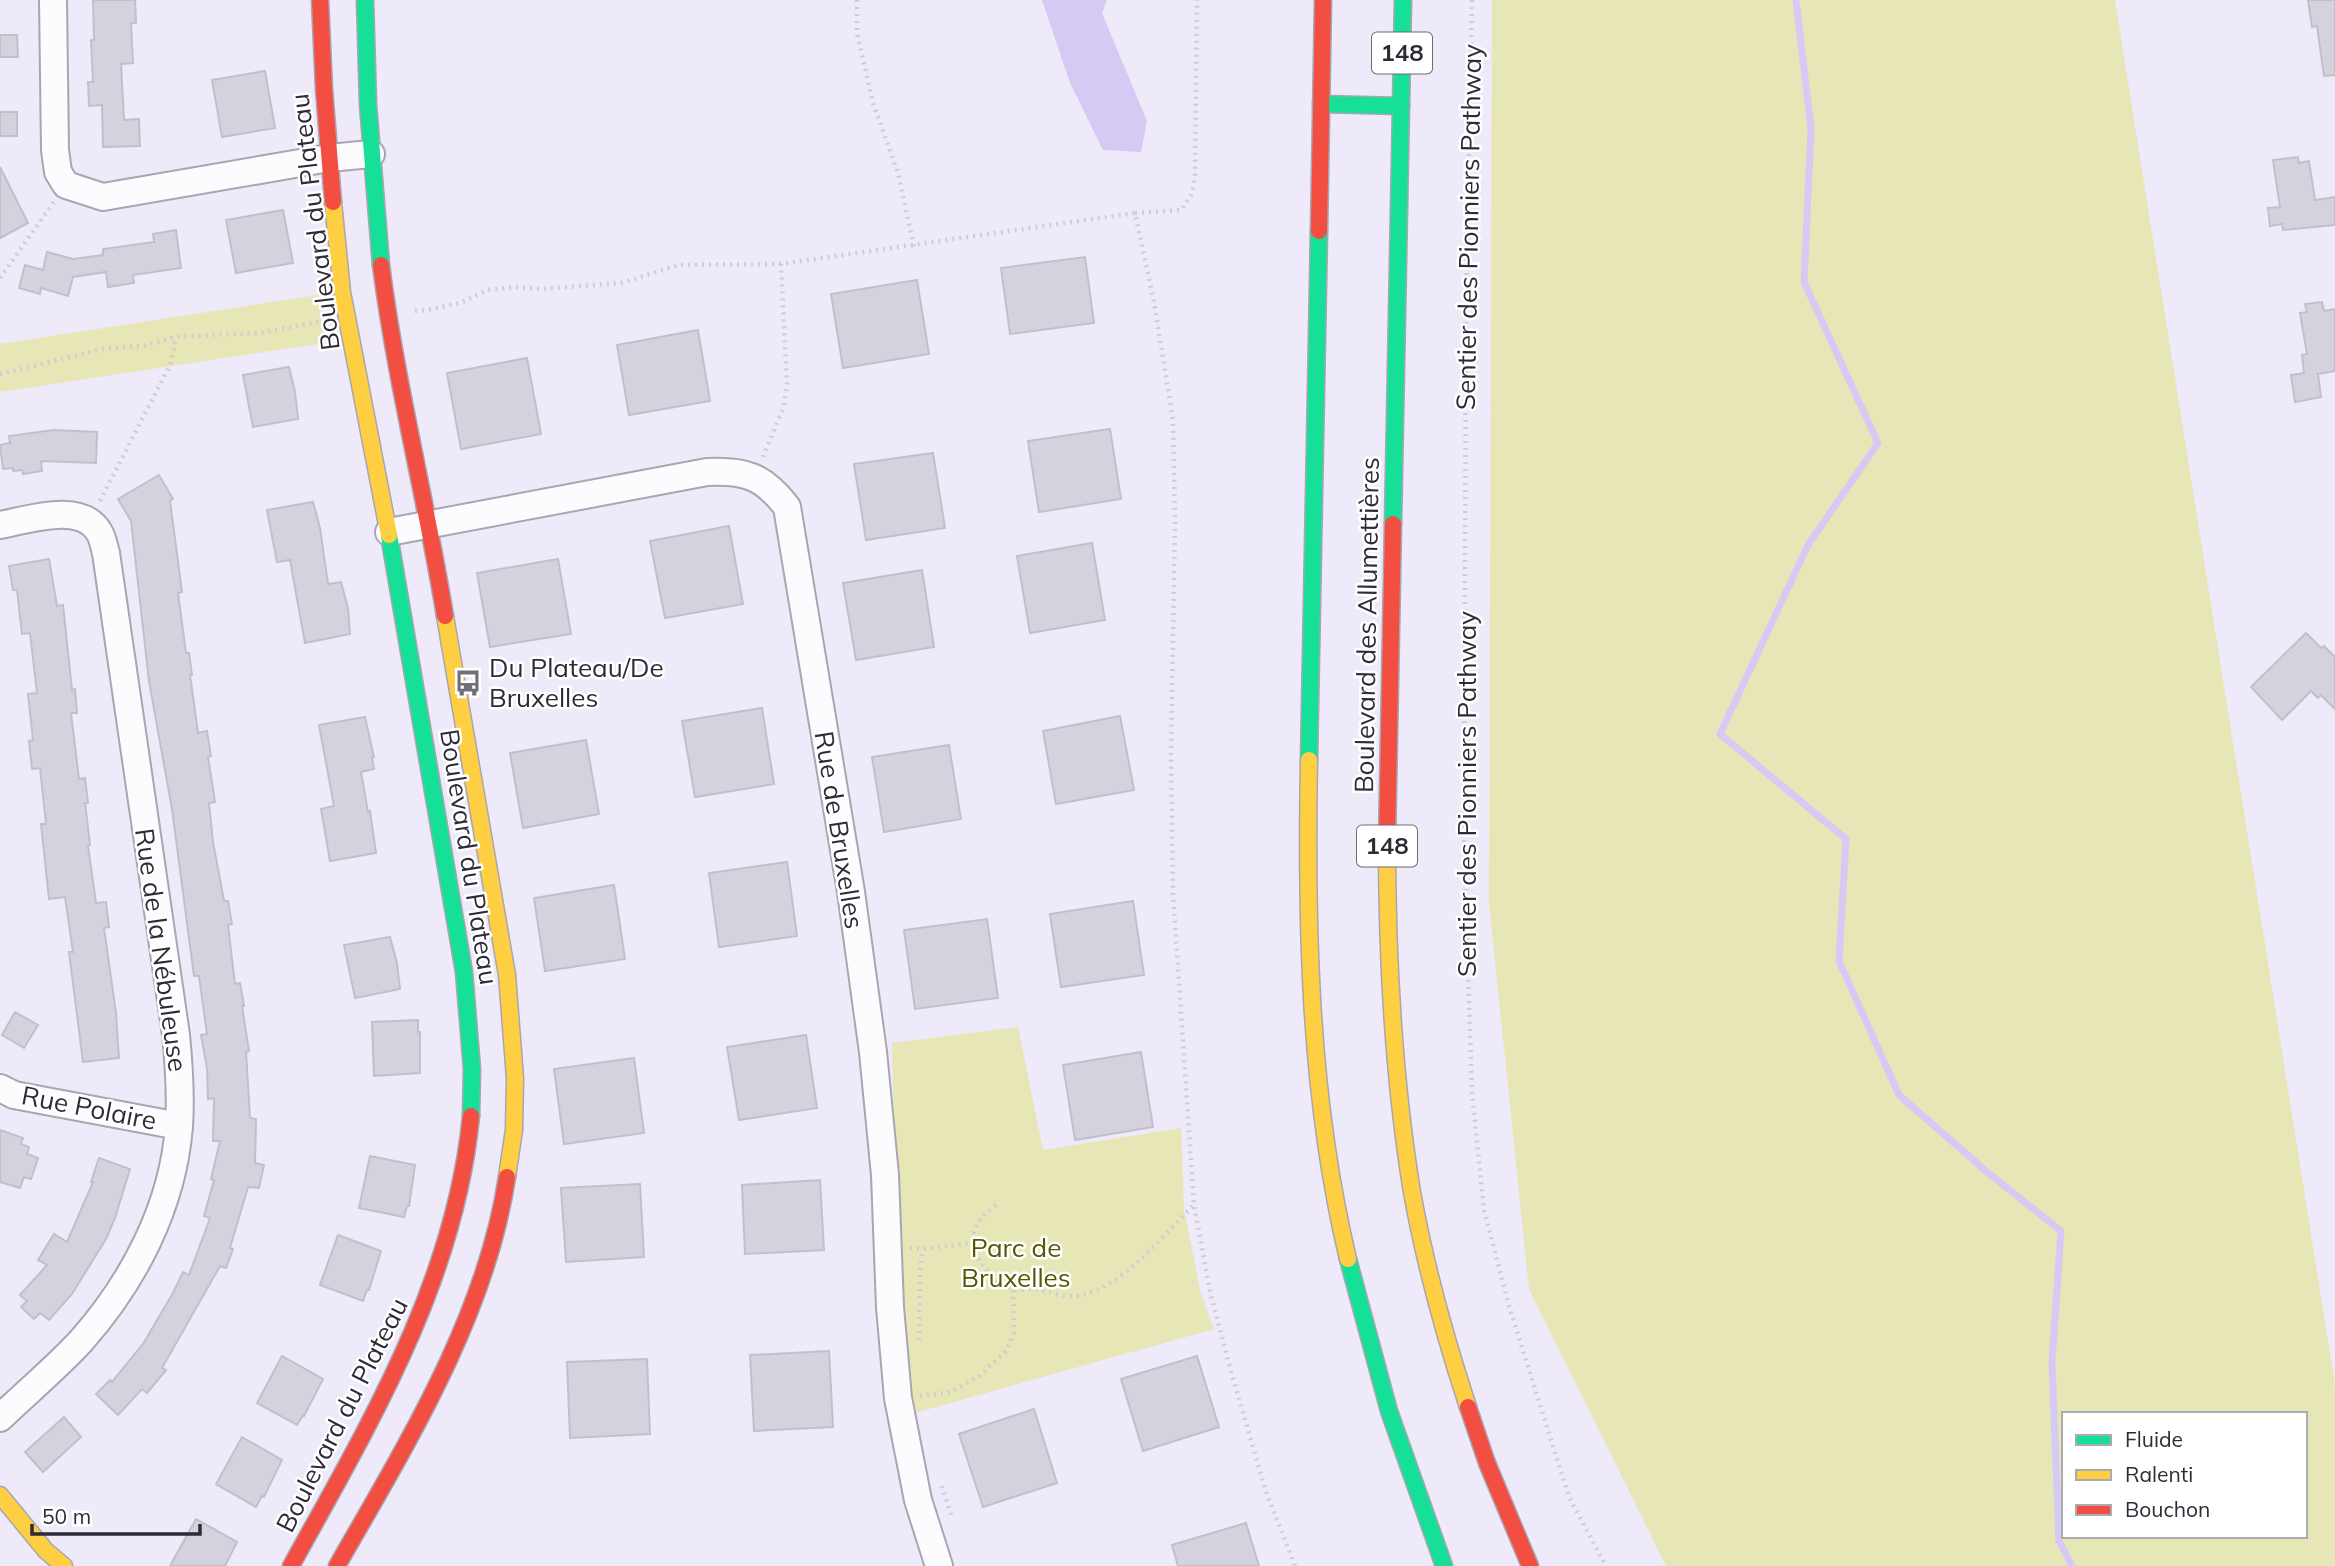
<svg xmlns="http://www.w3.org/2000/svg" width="2335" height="1566" viewBox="0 0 2335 1566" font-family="Mulish,sans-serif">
  <rect width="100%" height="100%" fill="#eeeaf9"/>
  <g fill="#e6e6b7" fill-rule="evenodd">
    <path d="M1492,0h623l220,1385v181h-669l-137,-277 -40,-386zM2064,1414h241v122h-241z"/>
    <path d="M318,295l6,48 -324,49v-48z"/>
    <path d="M1018,1027l25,123 138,-22 3,81 16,81 14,39 -303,85 -4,-25 -12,-209 -3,-137z"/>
  </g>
  <path fill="#d6caf5" d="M1042,0h65l-5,13 45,108 -6,31 -38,-2 -33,-67z"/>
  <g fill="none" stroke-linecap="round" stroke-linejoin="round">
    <path stroke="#d6caf5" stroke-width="7" d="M1796,0l15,129 -7,153 74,161 -70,102 -88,189 126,105 -7,122 60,134 87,76 75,60 -9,131 7,179 13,25"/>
  </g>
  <g fill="#d5d2de" stroke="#c2bfcb" stroke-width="2">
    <path d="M93,0h42l1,23h-5l2,40 -12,1 3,56 15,-1 1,27 -37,1 -1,-42 -13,1 -1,-24h5l-2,-42h3z"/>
    <path d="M2308,0h27v75l-11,1 -7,-50 -5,1z"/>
    <path d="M0,35h17l1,22h-18z"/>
    <path d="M265,71l10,57 -53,9 -10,-57z"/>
    <rect x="0" y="112" width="17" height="24"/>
    <path d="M2298,157l1,6 10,-2 6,39 20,-3v28l-52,5 -1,-6 -12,2 -2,-18 12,-1 -7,-47z"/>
    <path d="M0,167l28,56 -28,15z"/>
    <path d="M283,210l10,53 -57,10 -10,-53z"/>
    <path d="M176,230l5,38 -48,7 1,8 -26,4 -2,-15 -33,5 -5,19 -27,-8 -1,6 -21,-6 6,-23 18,5 4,-18 26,7 30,-4v-6l51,-7 -1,-8z"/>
    <path d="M1085,257l9,66 -84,11 -9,-66z"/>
    <path d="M917,280l12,74 -86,14 -12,-74z"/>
    <path d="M2322,302l2,9 11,-2v62l-17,3 3,23 -26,5 -4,-27 13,-2 -2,-18 5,-1 -7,-41 7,-1 -2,-8z"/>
    <path d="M698,330l12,71 -81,14 -12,-70z"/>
    <path d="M527,358l14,76 -80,15 -14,-76z"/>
    <path d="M289,367l6,25 3,27 -45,8 -10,-52z"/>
    <path d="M1110,429l11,70 -82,13 -11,-71z"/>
    <path d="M53,430l44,2 -1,31 -55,-2 1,10 -19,3 -1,-4 -9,1v-3l-10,1 -3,-24 10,-2 -1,-7z"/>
    <path d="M933,453l12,75 -79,12 -12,-76z"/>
    <path d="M159,475l14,24 -3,2 12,91 -4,1 8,60h3l3,22h-2l8,58 9,-2 4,25 -3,1 7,45 -6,1 4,39 11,59h4l4,23 -4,1 7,59 5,-1 4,23h-2l7,45 -3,1 4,66 6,1 -1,44 9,2 -5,23 -11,-1 -18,61 3,1 -7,19 -6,-2 -58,102 4,2 -19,23 -5,-4 -24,26 -22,-21 14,-14 2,2 31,-38 30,-51 10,-21 6,3 21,-57 -6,-2 10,-36 -3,-1 9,-38h-7l1,-43 -6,1 -1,-31 -6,-33 6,-1 -8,-58h-5l-22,-167 -23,-128 -18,-160 -13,-22z"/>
    <path d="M313,502l7,26 8,56 13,-2 7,26 2,26 -45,9 -15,-83 -13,2 -10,-52z"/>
    <path d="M729,526l14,78 -78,14 -15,-77z"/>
    <path d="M1092,543l13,77 -75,13 -13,-77z"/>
    <path d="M49,559l8,47 6,-1 9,85 3,-1 2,24h-6l8,66 6,-1 3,25h-3l5,42 -2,1 8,57 10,-1 3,25 -5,1 12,85 3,45 -36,4 -14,-110h4l-8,-55 -16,2 -8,-75h5l-6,-56 -8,1 -3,-28 4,-1 -5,-46 9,-1 -7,-60 -8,1 -5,-44h-4l-4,-24z"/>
    <path d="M558,559l13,75 -81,13 -13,-74z"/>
    <path d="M922,570l12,77 -78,13 -13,-77z"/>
    <path d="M2306,633l15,15 3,-2 11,11v52l-14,-14 -3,3 -7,-7 -29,29 -31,-33z"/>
    <path d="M762,708l12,76 -79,13 -13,-76z"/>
    <path d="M1120,716l14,74 -78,14 -13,-73z"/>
    <path d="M365,717l9,40h-2l2,12 -13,3 7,40 2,-1 6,42 -46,8 -9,-52 13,-3 -15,-81z"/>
    <path d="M586,740l13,74 -76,14 -13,-75z"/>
    <path d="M949,745l12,74 -77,13 -12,-75z"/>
    <path d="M787,862l10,74 -78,11 -10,-74z"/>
    <path d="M614,885l11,74 -80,12 -11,-73z"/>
    <path d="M1133,901l11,74 -83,12 -11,-73z"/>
    <path d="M987,919l11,79 -83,11 -11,-79z"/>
    <path d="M390,937l7,26 3,26 -45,9 -11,-53z"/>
    <path d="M15,1012l23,13 -14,23 -22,-13z"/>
    <path d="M418,1020v12h2v41l-46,3 -2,-54z"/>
    <path d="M806,1035l11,73 -78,12 -12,-73z"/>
    <path d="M1141,1052l12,75 -78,13 -12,-75z"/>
    <path d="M634,1058l10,75 -80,11 -10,-75z"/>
    <path d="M0,1130l23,8 -2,6 8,3 -2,7 11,4 -7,21 -7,-2 -4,11 -20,-6z"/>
    <path d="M370,1156l45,9 -6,41h-2l-3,11 -45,-9z"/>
    <path d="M99,1158l31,11 -15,49 -9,21 -34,55 -23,26 -9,-7 -6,6 -13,-12 6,-6 -7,-6 27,-30 -9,-5 16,-26 13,8 26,-60h-2z"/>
    <path d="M820,1180l4,70 -79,4 -3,-69z"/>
    <path d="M640,1184l4,73 -78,5 -5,-74z"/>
    <path d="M338,1235l43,16 -12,39h-2l-4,11 -43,-16z"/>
    <path d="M829,1351l4,76 -79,4 -4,-76z"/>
    <path d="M282,1356l41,23 -19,37 -1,-1 -6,10 -40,-22z"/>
    <path d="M1197,1356l22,71 -76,24 -22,-72z"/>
    <path d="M647,1359l3,75 -80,4 -3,-76z"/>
    <path d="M1034,1409l23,74 -74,24 -24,-73z"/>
    <path d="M64,1417l17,20 -38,35 -18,-20z"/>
    <path d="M242,1437l40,23 -18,37 -2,-1 -6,11 -40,-23z"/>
    <path d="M196,1519l41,23 -12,24h-55z"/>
    <path d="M1246,1523l13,43h-81l-6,-21z"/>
  </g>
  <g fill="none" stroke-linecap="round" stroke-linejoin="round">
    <g stroke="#a9a6b2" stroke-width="30">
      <g id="street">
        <path d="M53,0l2,150 3,22 8,13 37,12 226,-39 42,-4"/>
        <path d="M0,525c28,-5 81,-24 99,7 4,6 5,15 7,21l70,482c3,30 5,61 3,91 -6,80 -45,155 -98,215 -25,27 -54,51 -81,77"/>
        <path d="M389,532l318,-60c38,-2 56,4 80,35l64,385 22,160 12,123 5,132 8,91 20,102 21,66"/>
        <path d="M0,1088l14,7 165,31"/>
      </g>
    </g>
    <g stroke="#a9a6b2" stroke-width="19">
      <g id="fast">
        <path d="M365,0l3,104 13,161"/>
        <path d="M1321,104l80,2"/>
        <path d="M1393,524l10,-524"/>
        <path d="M389,535l75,437 8,97 -1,47"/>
        <path d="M1309,760l10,-529"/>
        <path d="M1348,1259l41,152 55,155"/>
      </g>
    </g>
    <g stroke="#a9a6b2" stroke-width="19">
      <g id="slow">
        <path d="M333,202l9,90 47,243"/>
        <path d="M445,616l62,359 8,103 -1,52 -7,47"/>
        <path d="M1309,760c-3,167 0,336 39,499"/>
        <path d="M1387,842c0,117 6,234 25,350 13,73 33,145 56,215"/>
        <path d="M0,1495l46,56 18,15"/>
      </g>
    </g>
    <g stroke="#a9a6b2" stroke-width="19">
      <g id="jam">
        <path d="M320,0l4,89 9,113"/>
        <path d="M1319,231l4,-231"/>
        <path d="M381,265c15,118 45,234 64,351"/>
        <path d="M1387,842l6,-318"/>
        <path d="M1468,1407l19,56 43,103"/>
        <path d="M291,1566c79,-143 164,-284 180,-450"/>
        <path d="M337,1566c69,-121 149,-249 170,-389"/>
      </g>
    </g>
    <g stroke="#cecdd2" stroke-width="4.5" stroke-dasharray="2 5" stroke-linecap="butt">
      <path d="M857,0v33l16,70 25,70 16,74"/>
      <path d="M1472,0l-6,300 -2,538 8,255 12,117 25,96 60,191 37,69"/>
      <path d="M1135,213l46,-3 11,-16 3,-19 2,-175"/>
      <path d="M0,278l54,-76"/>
      <path d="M415,311l12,-1 33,-7 27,-13 29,-3 25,2 80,-6 58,-18 102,-1 354,-51 19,89 19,118 2,102 -4,232 2,139 21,312 16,86 19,73 37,128 29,74"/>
      <path d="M0,374l107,-26 35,-2 33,-9 84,-4 60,-11"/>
      <path d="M763,457l21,-51 3,-22 -6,-120"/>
      <path d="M100,501l70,-136 4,-15 1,-13"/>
      <path d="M996,1205c-25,19 -31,37 -12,62 6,9 18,20 29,22 7,2 15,-1 22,0 16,3 35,11 52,5 43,-15 74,-57 106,-88"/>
      <path d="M910,1248l13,1 48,-6"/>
      <path d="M919,1340l1,-69 3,-22"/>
      <path d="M920,1396l31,-4 28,-16 28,-26 7,-17 -1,-44"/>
      <path d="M942,1486l9,29"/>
    </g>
    <use href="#street" stroke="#fcfcfe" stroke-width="26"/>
    <use href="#fast" stroke="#16e098" stroke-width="16"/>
    <use href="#slow" stroke="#ffcf43" stroke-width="16"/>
    <use href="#jam" stroke="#f24e42" stroke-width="16"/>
  </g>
  <defs>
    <g id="bus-bare" transform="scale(2.1)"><path d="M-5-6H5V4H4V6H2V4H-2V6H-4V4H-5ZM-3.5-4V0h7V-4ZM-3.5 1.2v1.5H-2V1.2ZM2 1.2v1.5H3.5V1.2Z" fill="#716e7a" stroke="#fff" stroke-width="2.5" paint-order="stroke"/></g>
  </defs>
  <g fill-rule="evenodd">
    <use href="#bus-bare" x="468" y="683"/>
  </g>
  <g text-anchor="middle" stroke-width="5" stroke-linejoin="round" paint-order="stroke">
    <g fill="#fff" stroke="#6c6b72" stroke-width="2">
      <rect x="1372" y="32.5" width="60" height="41" rx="5"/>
      <rect x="1357" y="825.5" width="60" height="41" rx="5"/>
    </g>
    <g font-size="24" font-weight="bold" fill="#2d2b35">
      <text x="1402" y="61">148</text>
      <text x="1387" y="854">148</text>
    </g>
    <g font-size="26" fill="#2d2b35" stroke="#fff">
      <text transform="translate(315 222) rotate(-97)" y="9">Boulevard du Plateau</text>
      <text transform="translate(1469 227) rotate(-89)" y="9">Sentier des Pionniers Pathway</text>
      <text transform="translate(1367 625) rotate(-89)" y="9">Boulevard des Allumettières</text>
      <text transform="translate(1467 794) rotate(-90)" y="9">Sentier des Pionniers Pathway</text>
      <text transform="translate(839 830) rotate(81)" y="9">Rue de Bruxelles</text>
      <text transform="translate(469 857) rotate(81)" y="9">Boulevard du Plateau</text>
      <text transform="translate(161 950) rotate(82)" y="9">Rue de la Nébuleuse</text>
      <text transform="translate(89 1108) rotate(11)" y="9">Rue Polaire</text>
      <text transform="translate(342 1415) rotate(-63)" y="9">Boulevard du Plateau</text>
    </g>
    <g font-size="26" fill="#2d2b35" stroke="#fff" text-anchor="start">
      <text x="489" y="677">Du Plateau/De<tspan x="489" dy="30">Bruxelles</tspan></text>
    </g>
    <g font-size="26" fill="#565604" stroke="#fff">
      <text x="1016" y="1257">Parc de<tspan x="1016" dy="30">Bruxelles</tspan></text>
    </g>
  </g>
  <rect x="2062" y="1412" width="245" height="126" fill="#ffffff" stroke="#abaaae" stroke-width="2"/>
  <rect x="2076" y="1435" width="35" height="10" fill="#16e098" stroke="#abaaae" stroke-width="2"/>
  <text x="2125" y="1447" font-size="21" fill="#2d2b35">Fluide</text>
  <rect x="2076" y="1470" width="35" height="10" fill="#ffcf43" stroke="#abaaae" stroke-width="2"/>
  <text x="2125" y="1482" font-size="21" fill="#2d2b35">Ralenti</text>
  <rect x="2076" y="1505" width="35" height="10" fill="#f24e42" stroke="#abaaae" stroke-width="2"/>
  <text x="2125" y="1517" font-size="21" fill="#2d2b35">Bouchon</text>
  <path d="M32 1524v10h168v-10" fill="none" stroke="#2d2b35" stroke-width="3.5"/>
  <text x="42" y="1524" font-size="21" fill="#2d2b35" stroke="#ffffff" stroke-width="5" paint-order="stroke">50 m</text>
</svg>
